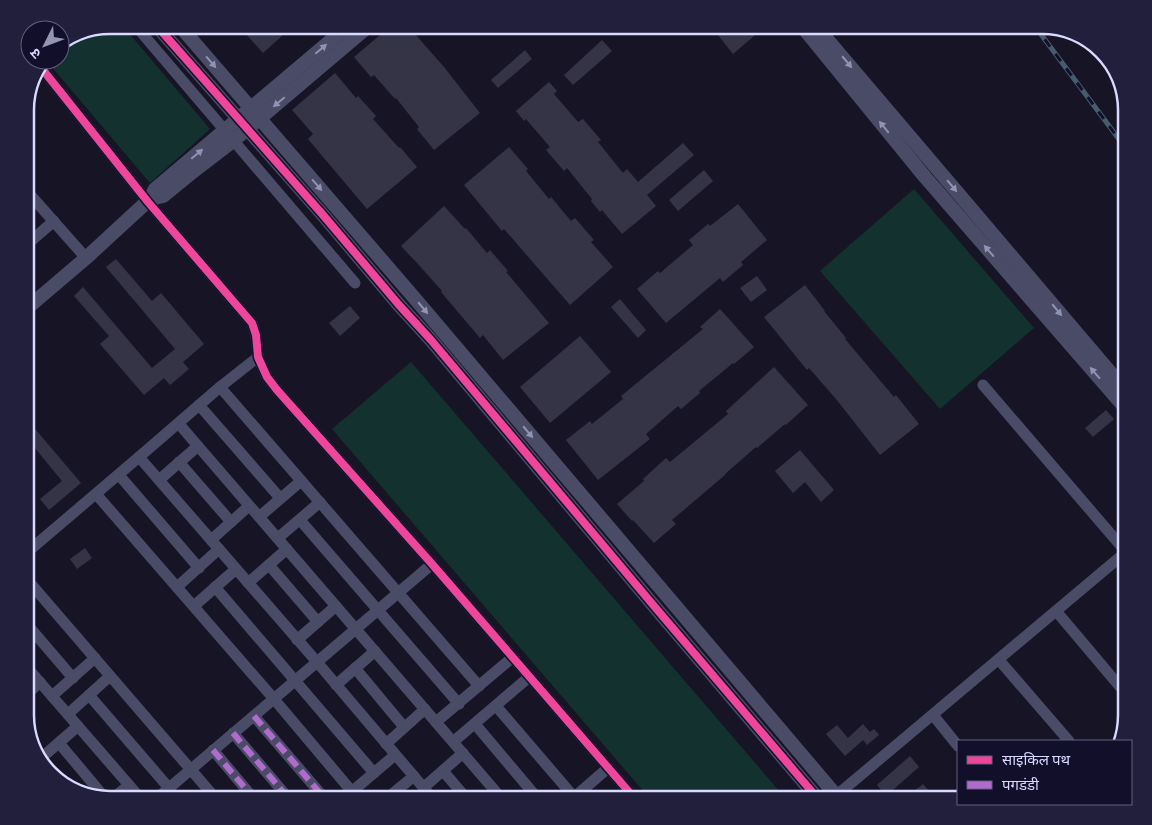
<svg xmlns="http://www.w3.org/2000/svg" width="1152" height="825" viewBox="0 0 1152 825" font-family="Barlow,'Noto Sans Devanagari',sans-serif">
  <rect width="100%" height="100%" fill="#171525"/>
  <g fill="#13312f">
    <path d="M110,25h12l88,104 -60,54 -104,-123h14v-16z"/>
    <path d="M914,189l120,139 -94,81 -120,-138z"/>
    <path d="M411,362l376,438h-136l-319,-371z"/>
  </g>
  <g fill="#353346">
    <path d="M238,25h56l-31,28z"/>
    <path d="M392,25h15l37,42 36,46 -46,37 -17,-21 2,-2 -23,-29 -1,1 -21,-24 -3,2 -17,-20z"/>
    <path d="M710,25h57l-34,29z"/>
    <path d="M602,40l10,11 -39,34 -9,-10z"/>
    <path d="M525,50l7,9 -34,29 -7,-8z"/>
    <path d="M335,73l21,25 2,-2 18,20 -3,3 26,29 1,-1 17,20 -50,42 -59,-70 5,-5 -21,-24z"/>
    <path d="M549,82l8,9 -3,3 24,28 5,-3 18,21 -3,2 25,31 4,-4 11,13 45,-39 11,12 -47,40 9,11 -34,28 -20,-24 -2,2 -9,-11 1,-2 -25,-31 -3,3 -18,-21 4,-3 -24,-28 -2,2 -8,-10z"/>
    <path d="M509,147l19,22 -2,2 23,28 2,-2 20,24 4,-3 19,22 -3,2 22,25 -43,38 -66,-76 -2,2 -38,-46z"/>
    <path d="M704,170l9,11 -35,30 -9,-11z"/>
    <path d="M738,204l29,36 -26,22 2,3 -20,17 -3,-4 -54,45 -29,-34 21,-18 2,2 33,-28 -4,-5 19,-16 2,2z"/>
    <path d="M444,206l21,23 1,-1 21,25 3,-3 18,21 -2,1 43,51 -46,37 -20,-25 -3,3 -39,-46 1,-1 -24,-27 -17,-18z"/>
    <path d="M116,259l36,42 9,-8 43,51 -21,18 6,7 -19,16 -6,-7 -20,17 -44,-51 9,-8 -35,-40 9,-9 69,81 23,-19 -69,-82z"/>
    <path d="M757,276l10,14 -16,12 -11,-14z"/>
    <path d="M805,285l20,26h-1l22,27 -1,1 49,58 2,-2 23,29 -39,31 -44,-56 -27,-31 -2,2 -43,-53z"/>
    <path d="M620,299l26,31 -8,8 -27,-31z"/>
    <path d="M350,306l10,12 -20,18 -11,-13z"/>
    <path d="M720,309l34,38 -20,17 -1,-1 -34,28 1,2 -19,16 -3,-3 -32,28 4,5 -52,41 -32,-40 24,-19 2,3 31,-25 -2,-3 82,-67 -3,-2z"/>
    <path d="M580,336l31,36 -61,51 -30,-36z"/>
    <path d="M774,367l34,38 -22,20 -1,-1 -28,24 -1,-1 -31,27v1l-53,45 4,4 -22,19 -21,-23 -1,1 -15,-17 27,-23 -1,-2 23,-21 4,4 58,-48 -2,-3z"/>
    <path d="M1106,410l8,9 -21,18 -8,-9z"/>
    <path d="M25,417l56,66 -32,27 -9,-11 22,-18 -37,-45z"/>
    <path d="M800,450l34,40 -13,12 -16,-20 -12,11 -18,-22z"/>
    <path d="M85,548l7,10 -15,11 -7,-10z"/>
    <path d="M863,724l7,8 4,-3 5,6 -12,10 -4,-5 -18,16 -19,-22 11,-9 11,13z"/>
    <path d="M910,756l9,11 -33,29 -9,-11z"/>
    <path d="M923,784l14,16h-34z"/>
  </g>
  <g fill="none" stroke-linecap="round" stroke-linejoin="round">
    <g stroke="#4a4b66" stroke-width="11">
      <path d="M135,25l220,258"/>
      <path d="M39,65l109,137 104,121 4,12 2,22 9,20 10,13 155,174 204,236"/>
      <path d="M25,189l61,69"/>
      <path d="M25,228l9,10"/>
      <path d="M25,246l29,-25"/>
      <path d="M983,385l144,168"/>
      <path d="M220,387l259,299"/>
      <path d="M199,405l81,93"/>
      <path d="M179,424l324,376"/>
      <path d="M139,457l178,205 117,138"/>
      <path d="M179,462l52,60"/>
      <path d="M119,475l80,93"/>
      <path d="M159,480l39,-34"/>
      <path d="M96,494l178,205 85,101"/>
      <path d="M259,517l42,-36"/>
      <path d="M300,520l159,184"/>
      <path d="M278,538l42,-36"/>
      <path d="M211,540l38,-34"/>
      <path d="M25,554l114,-97 81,-70 38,-30"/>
      <path d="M269,565l49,57"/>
      <path d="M25,577l192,223"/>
      <path d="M248,583l39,-34"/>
      <path d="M177,587l42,-38"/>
      <path d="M215,587l159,186"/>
      <path d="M194,606l42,-37"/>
      <path d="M1056,611l71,84"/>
      <path d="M25,622l48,56"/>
      <path d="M297,640l39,-34"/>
      <path d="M999,660l70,81"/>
      <path d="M25,665l117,135"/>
      <path d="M355,668l49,59"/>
      <path d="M336,685l39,-34"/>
      <path d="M89,695l80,93"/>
      <path d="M25,696l15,-14"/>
      <path d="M52,696l43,-38"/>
      <path d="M496,706l78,91"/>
      <path d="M68,714l42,-38"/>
      <path d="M933,715l25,31"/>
      <path d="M254,716l72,84"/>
      <path d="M436,722l77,-65"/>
      <path d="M475,724l64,76"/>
      <path d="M233,733l57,67"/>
      <path d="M453,742l76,-65"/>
      <path d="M59,743l47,56"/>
      <path d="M386,744l39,-35"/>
      <path d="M213,750l42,50"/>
      <path d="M39,760l39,-34"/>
      <path d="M443,771l25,29"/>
      <path d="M423,788l40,-35"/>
      <path d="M111,800l18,-15"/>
      <path d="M155,800l277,-236"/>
      <path d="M342,800l53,-45"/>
      <path d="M385,800l29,-24"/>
      <path d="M571,800l37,-32"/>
      <path d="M831,800l295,-248"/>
    </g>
    <g stroke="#4a4b66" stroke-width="14">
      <path d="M156,25l167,190 76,90 32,35 223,266 165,194"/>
      <path d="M179,25l238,276 423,499"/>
      <path d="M801,25l124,152 202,233"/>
      <path d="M815,25l312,367"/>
      <path d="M150,199l13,-3 27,-22 43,-33 137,-116"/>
      <path d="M25,310l61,-52 64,-59 5,-10 194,-164"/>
    </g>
    <g stroke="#445c6d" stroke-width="5">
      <path id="rail" d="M1034,25l93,125"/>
    </g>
    <use href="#rail" stroke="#120f2b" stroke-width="3" stroke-dasharray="9" stroke-linecap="butt"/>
    <g stroke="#b06ccc" stroke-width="6" stroke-dasharray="12 6" stroke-linecap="butt">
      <path d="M254,716l72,84"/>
      <path d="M233,733l57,67"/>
      <path d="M213,750l42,50"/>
      <path d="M342,800l10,-8"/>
    </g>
    <g stroke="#120f2b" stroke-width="11">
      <g id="cycleway">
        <path d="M156,25l167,190 76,90 32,35 223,266 165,194"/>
        <path d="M39,65l109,137 104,121 4,12 2,22 9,20 10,13 155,174 204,236"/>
      </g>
    </g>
    <use href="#cycleway" stroke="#ed469a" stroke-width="8"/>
  </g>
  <defs><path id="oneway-solid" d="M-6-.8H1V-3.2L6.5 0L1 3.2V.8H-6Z" transform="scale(1.25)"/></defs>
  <g fill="#9292b2">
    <use href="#oneway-solid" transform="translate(321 49) rotate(-40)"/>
    <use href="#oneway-solid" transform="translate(211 62) rotate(49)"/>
    <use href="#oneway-solid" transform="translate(847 62) rotate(50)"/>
    <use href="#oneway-solid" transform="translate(279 102) rotate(140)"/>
    <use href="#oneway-solid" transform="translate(884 127) rotate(-129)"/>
    <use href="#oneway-solid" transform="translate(197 154) rotate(-40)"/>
    <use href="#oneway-solid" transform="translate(317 185) rotate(49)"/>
    <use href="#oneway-solid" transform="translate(952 186) rotate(50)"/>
    <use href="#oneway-solid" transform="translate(989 251) rotate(-131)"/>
    <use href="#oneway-solid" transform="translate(423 308) rotate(50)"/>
    <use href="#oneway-solid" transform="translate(1057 310) rotate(50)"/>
    <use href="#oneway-solid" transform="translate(1095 373) rotate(-131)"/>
    <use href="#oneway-solid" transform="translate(528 432) rotate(50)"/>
  </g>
  <path d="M0 0H1152V825H0ZM110 34H1042A76 76 0 0 1 1118 110V715A76 76 0 0 1 1042 791H110A76 76 0 0 1 34 715V110A76 76 0 0 1 110 34Z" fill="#221f3c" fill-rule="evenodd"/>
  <path fill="none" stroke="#dad9ff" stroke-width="2.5" d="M110 34H1042A76 76 0 0 1 1118 110V715A76 76 0 0 1 1042 791H110A76 76 0 0 1 34 715V110A76 76 0 0 1 110 34Z"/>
  <rect x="957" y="740" width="175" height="65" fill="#120f2b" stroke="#626080"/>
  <rect x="967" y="756" width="25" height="8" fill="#ed469a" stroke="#626080"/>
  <text x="1002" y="765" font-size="15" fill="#dad9ff">साइकिल पथ</text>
  <rect x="967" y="781" width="25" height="8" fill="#b06ccc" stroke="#626080"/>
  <text x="1002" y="790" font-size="15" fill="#dad9ff">पगडंडी</text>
  <g transform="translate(45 45) rotate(228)"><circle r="24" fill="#120f2b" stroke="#626080"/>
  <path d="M0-4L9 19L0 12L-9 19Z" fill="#9694b3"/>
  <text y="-8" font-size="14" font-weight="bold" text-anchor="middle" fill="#dad9ff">उ</text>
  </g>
</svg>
